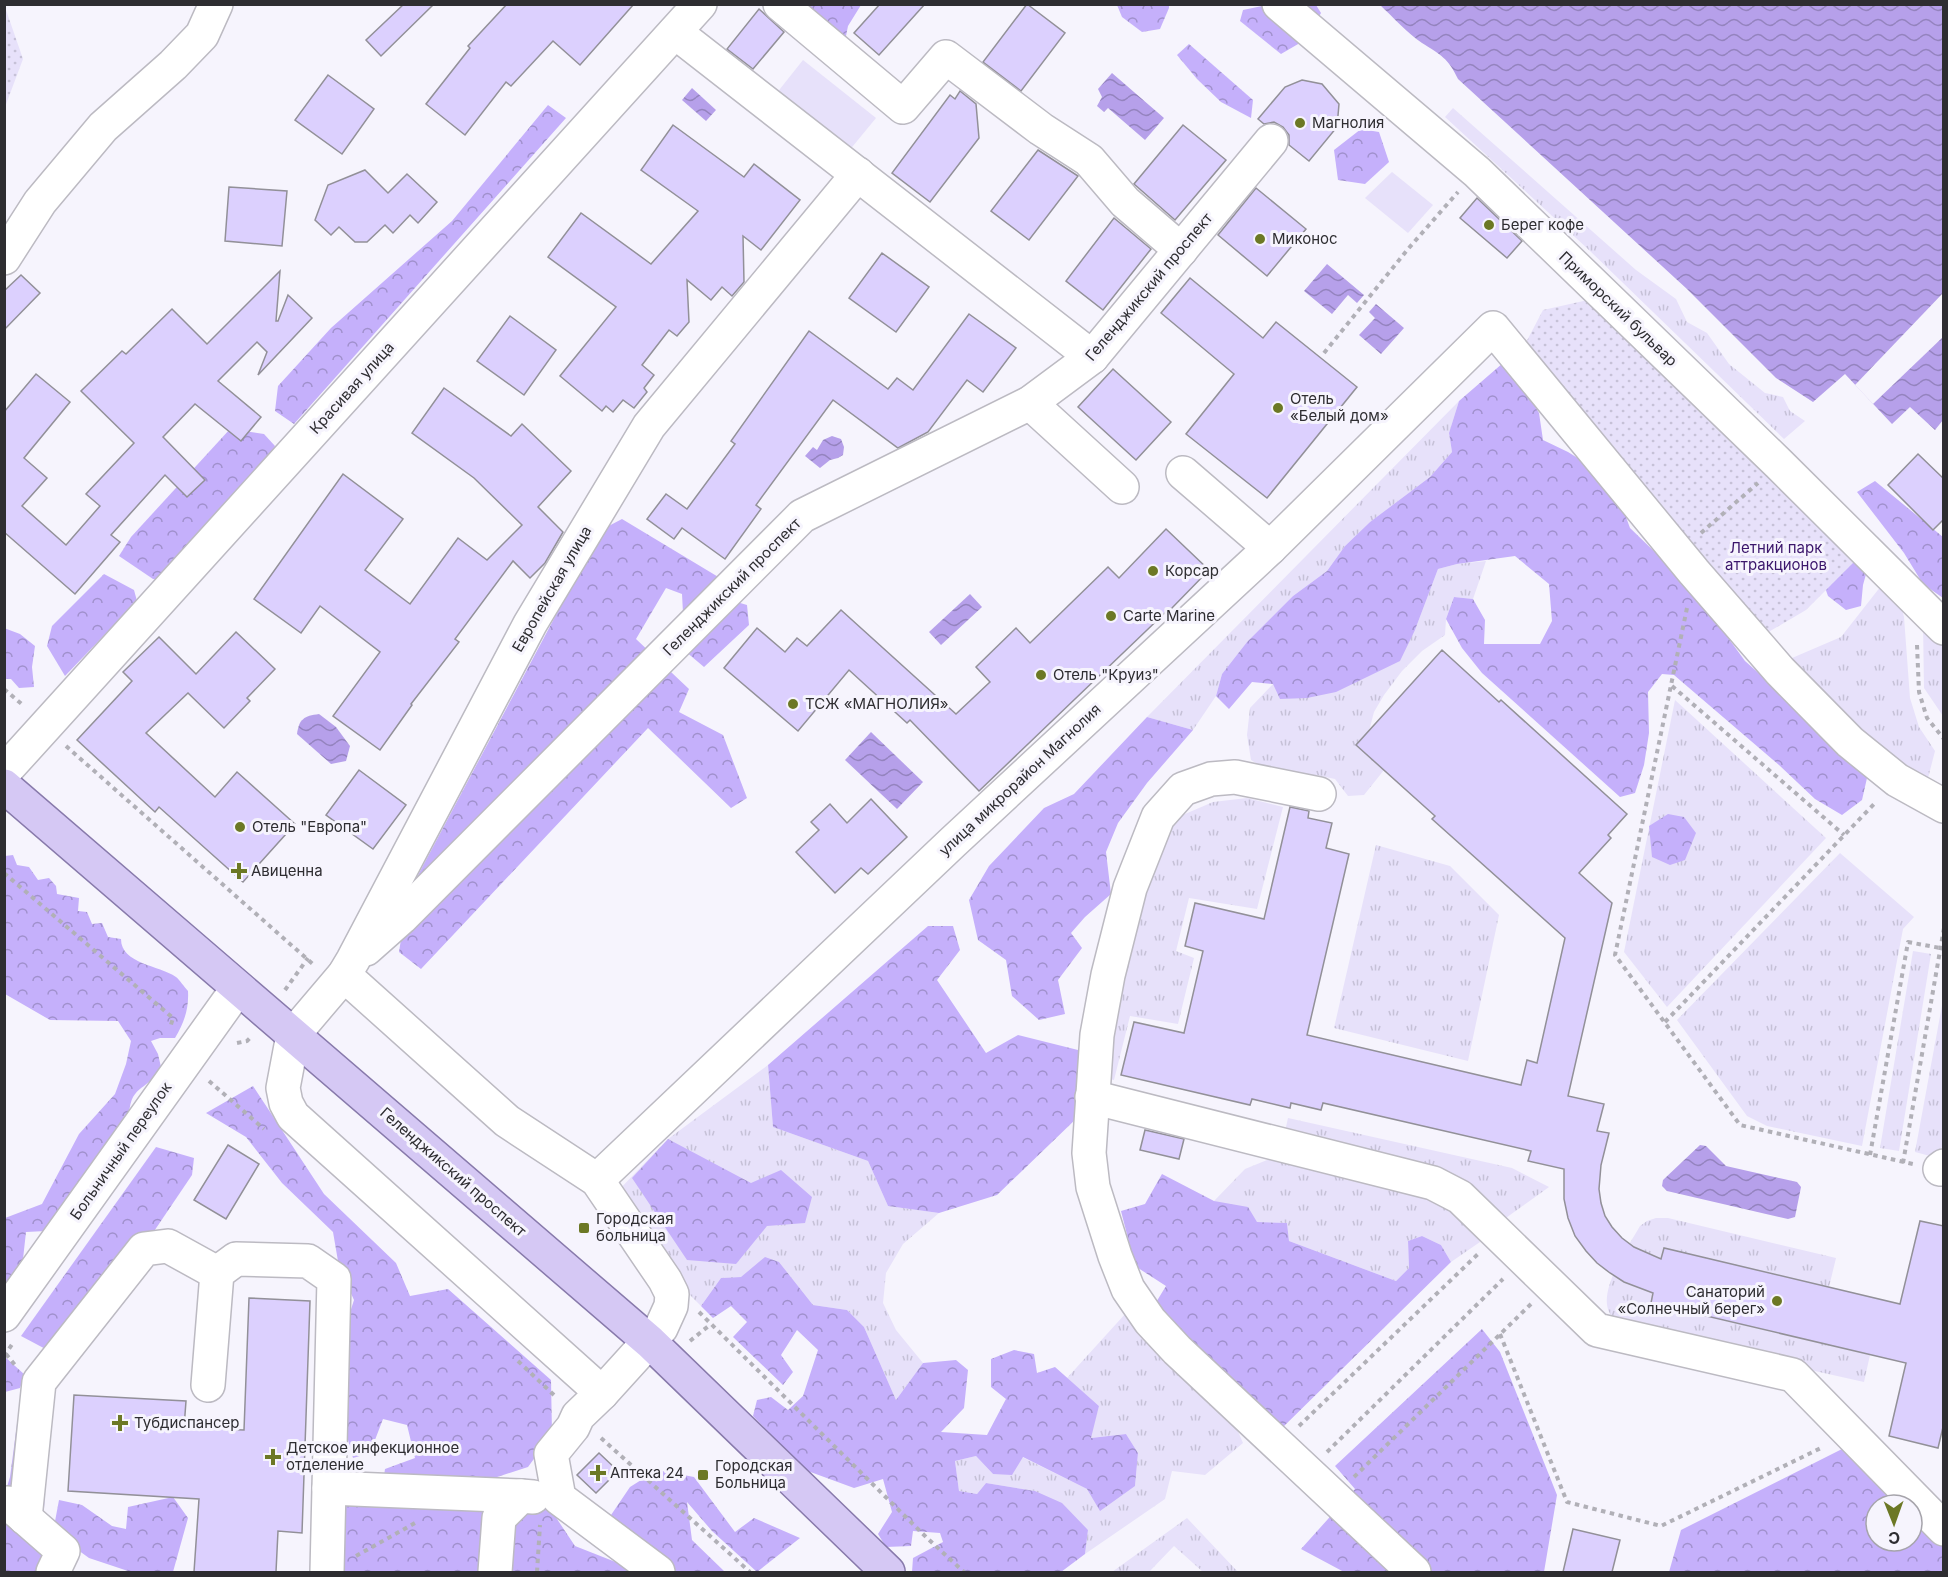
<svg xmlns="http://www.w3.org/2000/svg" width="1948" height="1577" viewBox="0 0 1948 1577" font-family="Inter,sans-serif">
  <defs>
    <pattern id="grass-tufts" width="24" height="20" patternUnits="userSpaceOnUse" patternTransform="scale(1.5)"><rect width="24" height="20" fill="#e7e1fa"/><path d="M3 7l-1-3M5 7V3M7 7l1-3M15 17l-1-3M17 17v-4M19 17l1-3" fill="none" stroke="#c6c1d7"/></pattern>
    <pattern id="forest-crowns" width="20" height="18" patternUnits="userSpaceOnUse" patternTransform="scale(1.5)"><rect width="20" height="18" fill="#c5b0fb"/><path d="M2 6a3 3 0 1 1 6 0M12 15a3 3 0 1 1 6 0" fill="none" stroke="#a090cc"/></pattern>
    <pattern id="park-dots" width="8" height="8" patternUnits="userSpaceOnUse" patternTransform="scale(1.5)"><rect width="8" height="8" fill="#e7e1fa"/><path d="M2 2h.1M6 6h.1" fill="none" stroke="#c6c1d7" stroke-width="1.8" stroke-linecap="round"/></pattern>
    <pattern id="water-waves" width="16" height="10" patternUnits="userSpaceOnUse" patternTransform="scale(1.5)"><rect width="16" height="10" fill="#b6a0ea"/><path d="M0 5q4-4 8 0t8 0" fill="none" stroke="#9483be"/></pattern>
  </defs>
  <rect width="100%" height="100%" fill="#f6f4fd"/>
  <g fill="url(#grass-tufts)">
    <path d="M1453,108l183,162 40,29 11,23 20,11 22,31 36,29 18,4 7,14 15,10 -21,18 -195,-189 -144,-133z"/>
    <path d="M1459,401l-10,32 3,19 -22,25 -60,45 -25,24 -18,25 -34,25 -46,46 -25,32 -6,22 -23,34 -46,-13z"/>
    <path d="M1486,561l-13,38 -19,-2 -8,22 -1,16 -23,16 -20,20 -18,24 -10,17 -5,19 -13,14 28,25 -20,25 -16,1 -13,-17 -19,-4 -20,1 -32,-8 -13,-8 -4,-25 3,-27 23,-24 142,-54 23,-61 19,-5z"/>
    <path d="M1881,586l19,15 4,16 6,81 9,29 16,24 -9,35 -73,-54 -68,-71 56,-24z"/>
    <path d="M1923,624l20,22v70l-19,-28z"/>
    <path d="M1675,700l151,138 -159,169 -43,-55z"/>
    <path d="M1247,798l36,9 -26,102 -68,-11 -13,53 18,7 -16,66 -48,-8 -16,64 -14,-3 54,-213 24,-47 35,-15z"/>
    <path d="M1376,845l74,21 49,49 -31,146 -134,-33z"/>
    <path d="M1840,853l74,64 -11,12 -41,217 -95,-20 -20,-10 -70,-96z"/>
    <path d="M1913,951l18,3 -32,197 -19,-3z"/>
    <path d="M1943,1000v146l-9,11 -19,-5z"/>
    <path d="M768,1065l5,62 95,34 20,45 51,7 -36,31 -17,29 -3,30 13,27 27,33 -27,37 -32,-73 -17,-17 -34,-5 -34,-43 -38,15 -20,1 -20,28 -21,-21 -66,-90 54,-56z"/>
    <path d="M1288,1118l224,50 37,19 -46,33 -219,-84z"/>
    <path d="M1277,1156l156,40 37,23 10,23 -29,20 -10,-17 -19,-9 -14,5 1,27 -13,13 -107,-40 -2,-18 -30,-1 -43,-21 31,-32z"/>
    <path d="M1656,1218h12l168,40 -7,29 -165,-39 -13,55 219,52 -6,27 -229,-51c-6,-4 -15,-7 -20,-12 -25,-19 14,-73 25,-93l7,-5z"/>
    <path d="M1126,1313l102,95 15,35 -38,32 -33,-4 -7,28 -80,55 3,-24 -53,-39 -49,-8 -9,11 -18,-3 -4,-30 21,-5 17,18 29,-17 65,32 48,-3 3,-33 -12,-19 -36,4 9,-32 -32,-28z"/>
    <path d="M1187,1518l51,54h-35l-29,-26 -25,26h-37z"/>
  </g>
  <g fill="url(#forest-crowns)" fill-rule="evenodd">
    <path d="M796,5h65l-13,21 -5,25z"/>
    <path d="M1117,5h52v3l-9,21 -18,3 -20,-15z"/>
    <path d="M1267,5h49l5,8 -16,27 -24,14 -41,-33 3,-11z"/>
    <path d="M1189,44l64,56 -2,18 -30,-16 -24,-23 -20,-24z"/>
    <path d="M548,105l18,13 -272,306 -19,-13 3,-25 53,-58 121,-107z"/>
    <path d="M1361,129l18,3 10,30 -24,22 -27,-4 -4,-30z"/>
    <path d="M1503,363l21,25 15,25 4,27 25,12 24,15 27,31 11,30 61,59 54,74 52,46 70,71 -5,22 -20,15 -27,-16 -36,-34 -105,-90 -12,-1 -14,18 1,41 -5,32 -9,28 -15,4 -138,-124 -20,-25 -16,-29 8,-22 19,2 12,21 -1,24h56l12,-23 -3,-37 -34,-28 -58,8 -19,5 -23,61 -15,31 -64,31 -29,6 -27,1 -7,-15 -21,-2 -23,27 -13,-13 6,-22 25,-32 46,-46 34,-25 18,-25 25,-24 60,-45 22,-25 -3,-19 10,-32z"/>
    <path d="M230,429l34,5 11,12 -3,12 -112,122 -7,-1 -34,-23 12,-19z"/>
    <path d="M1875,481l68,56v61l-20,-14 -19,-31 -47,-61z"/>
    <path d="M622,519l98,59 3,20 24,7 2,20 -45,42 -19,-16 -3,-57 -16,-6 -30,51 53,50 -10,23 44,23 24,63 -16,10 -83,-80 -227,241 -22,-17 9,-58 193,-364z"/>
    <path d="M1858,556l10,11 -5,18 -2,21 -15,4 -18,-14 -6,-17z"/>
    <path d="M104,574l30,16 3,11 -72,75 -18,-30 5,-20z"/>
    <path d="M4,628l16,6 15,12 -3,21 2,20 -15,1 -8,-9h-6z"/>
    <path d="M1147,717l46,13 -46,53 -29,40 -12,29 5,42 -26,23 -14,16 11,15 -24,32 7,34 -26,6 -27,-24 -6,-36 -28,-20 -9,-40 20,-34 55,-58 30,-14z"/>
    <path d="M1668,814l16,3 12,16 -11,27 -15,5 -18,-8 -3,-31z"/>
    <path d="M13,855l4,10 12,2 9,13 11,-2 7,8 1,8 22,4 -1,13 9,1 5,12 10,-1 6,14 13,2c0,25 38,26 55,38 4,3 8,10 12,14 1,18 -4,32 -13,47h-15l-9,3 7,13 3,13c-16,28 -33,15 -32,57l-57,71 -9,7v9l-17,20 -20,1 -3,27 -8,16 -10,13v-70l37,-14 37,-70 36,-40 11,-30 5,-23 -13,-20 -68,-1 -45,-26v-138z"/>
    <path d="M928,926h25l7,24 -23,30 49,73 32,-18 64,16 -4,66 -81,78 -58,18 -51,-7 -20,-45 -95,-34 -5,-62z"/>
    <path d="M253,1086l71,108 72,69 14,33 38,-7 103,91 1,54 -24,33 -43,14 26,26h38l26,39 66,26h-320l16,-81 44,5 4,-27 30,-11 -8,-33 -24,-6 -13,34 -17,5 -8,-29 -3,-92 12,-37 -15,-33 -6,-35 -51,-49 -36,-46 -40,-24z"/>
    <path d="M668,1139l83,44 30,-13 31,27 -7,26 -38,3 -31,38 -49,-4 -55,-82z"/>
    <path d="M156,1147l38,11 -2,17 -106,157 -33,21 -32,-17z"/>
    <path d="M1162,1174l52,27 34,6 9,15 30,1 2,18 107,40 13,-13 -1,-27 14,-5 19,9 10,17 -172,169 -124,-127 11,-18 -31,-20 -14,-55 24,-7z"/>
    <path d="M765,1257l14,5 34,43 34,5 17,17 32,73 27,-37 33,-3 12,10 -4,38 -23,24 46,3 19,-36 -15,-12v-28l23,-9 20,4 3,19 18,-6 44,39 -8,32 35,-4 12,19 -3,33 -35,25 -13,-22 -64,-32 -11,18 -19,-1 -17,-18 -21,5 4,30 18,3 9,-11 49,8 27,12 26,27 -3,24 -24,18h-149l1,-14 30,-16 -3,-9 -27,-2 -2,15 -25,1 -8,-13 14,-22 -9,-33 -29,9 -49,-18 -52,-54 4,-16 14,-3 17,13 15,-14 15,-46 -21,-20 -16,25 12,17 -10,13 -50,-48 14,-15 -16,-16 -18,12 -12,-12 20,-28 20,-1z"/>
    <path d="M1482,1329l18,23 57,143 -13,77h-200l-43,-23 54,-60 -20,-23z"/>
    <path d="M4,1356l21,19 -5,13 -15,4z"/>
    <path d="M29,1409l19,36 -8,127h-35v-79l5,-16 7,-53z"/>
    <path d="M1850,1445l93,89v38h-274l12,-42zM1876,1505h36v36h-36z"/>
    <path d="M657,1470l37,7 41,55 19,-14 46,20 -43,34 -45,-41 -25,-29 5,38 33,32h-52l-64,-54 21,-31z"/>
    <path d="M173,1497l15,21 -15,54h-42l-42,-14 -36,-26 6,-32 23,5 30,21 14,3 2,-22z"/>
  </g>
  <g fill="url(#park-dots)">
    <path d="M5,7l18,52 -18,48h-1z"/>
    <path d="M1597,298l246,243 11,21 -48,48 -41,24 -243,-284 21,-40z"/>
  </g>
  <g fill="#e7e1fa">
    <path d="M803,60l73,58 -28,34 -72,-58z"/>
    <path d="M1392,172l41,33 -25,28 -43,-35z"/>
  </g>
  <g fill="url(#water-waves)">
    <path d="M1380,5h563v415l-8,10 -25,-23 -18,17 -47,-50 -32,28 -37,-24 -89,-89 -229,-210c-9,-20 -18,-25 -36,-36 -15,-10 -29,-26 -42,-38z"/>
    <path d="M1112,73l52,45 -19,22 -37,-32 -4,4 -7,-6 5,-9 -4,-8z"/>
    <path d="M692,88l24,22 -10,11 -24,-21z"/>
    <path d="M1327,264l37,31 -7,8 -9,-8 -16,19 -28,-23z"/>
    <path d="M1376,304l28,24 -23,26 -22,-19 16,-17 -6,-6z"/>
    <path d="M832,436l9,3 3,8 -1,8 -5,3 -8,2 -10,8 -15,-12 8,-9 4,3 6,-10z"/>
    <path d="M970,594l12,13 -41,38 -12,-13z"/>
    <path d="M319,714l17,13 14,19 -4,15 -15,3 -34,-30c2,-15 7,-18 22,-20z"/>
    <path d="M871,732l52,50 -26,27 -52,-49z"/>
    <path d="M1700,1145l6,1 20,20 71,16 4,5 -6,30 -7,2 -121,-28 -5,-5 1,-6z"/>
  </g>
  <path fill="#f6f4fd" d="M1943,293v44l-70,67 -18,-19z"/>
  <g fill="#dcd0fe" stroke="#929098" stroke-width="1.5">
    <path d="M404,4h30l-53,52 -15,-16z"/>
    <path d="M507,4h127l-54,61 -27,-24 -42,45 -5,-4 -41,53 -39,-31 44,-56 -2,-2z"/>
    <path d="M880,4h45l-46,51 -25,-22z"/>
    <path d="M1027,4l38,29 -44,58 -38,-29z"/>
    <path d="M759,9l25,23 -31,37 -26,-20z"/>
    <path d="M328,75l46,34 -32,45 -47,-34z"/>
    <path d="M1302,80l20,4 17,20 -2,23 -28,34 -20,-16v-10l-6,-8 -9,-5 -10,2 -6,-5 27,-32z"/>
    <path d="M960,91l16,13 3,34 -49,64 -38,-29 58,-78 5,4z"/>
    <path d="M673,125l71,52 10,-13 46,36 -39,50 -18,-14 1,46 -12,14 -10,-9 -11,13 -24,-20 2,42 -12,14 -8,-6 -27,35 12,10 -10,13 3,4 -13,16 -11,-8 -10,12 -7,-6 -4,5 -42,-35 56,-69 -68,-50 33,-44 70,51 47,-53 -57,-41z"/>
    <path d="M1183,125l43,35 -51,60 -41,-36z"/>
    <path d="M1038,150l40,26 -49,64 -38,-29z"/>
    <path d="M365,170l23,23 19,-19 30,28 -19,21 -8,-8 -17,18 -8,-8 -18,17h-12l-16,-15 -8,8 -16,-15 13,-35z"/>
    <path d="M229,187l58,4 -5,55 -57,-5z"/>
    <path d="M1256,188l50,41 -39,47 -49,-41z"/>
    <path d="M1477,198l45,43 -15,17 -47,-40z"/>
    <path d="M1114,218l37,31 -48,61 -37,-29z"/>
    <path d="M882,253l47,34 -33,45 -47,-34z"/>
    <path d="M280,271l-4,50h2l10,-26 24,23 -54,57 9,-23 -10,-10 -39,39 43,36 -20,24 -46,-37 -32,33 42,43 -18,17 -22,-22 -54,60 9,7 -45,52 -71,-62v-120l32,-38 34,28 -46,56 23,20 -25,28 44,39 34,-39 -14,-12 48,-51 -53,-52 41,-40 4,3 46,-45 35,35z"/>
    <path d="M21,275l19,18 -36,37v-39z"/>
    <path d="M1190,278l73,60 13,-16 81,65 -90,111 -81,-64 48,-60 -73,-61z"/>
    <path d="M969,314l47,34 -33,44 -16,-12 -39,52 -30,16 -65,-48 -77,105 5,4 -36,50 -43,-31 -8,11 -27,-20 19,-25 21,15 48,-65 -4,-3 78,-110 79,58 9,-11 16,12z"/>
    <path d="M510,316l46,34 -32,45 -47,-34z"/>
    <path d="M1113,369l58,53 -35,38 -58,-53z"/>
    <path d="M444,388l67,48 11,-12 49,47 -33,36 25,25 -18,31 -15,15 -17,-17 -58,78 4,3 -48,62 1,1 -32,45 -47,-34 47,-64 -60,-46 -19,27 -47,-34 89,-125 60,45 -38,51 45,34 48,-66 29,22 35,-35 -48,-47 -62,-45z"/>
    <path d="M1918,454l26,25v40l-11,11 -45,-45z"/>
    <path d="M1166,529l43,41 -38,39 -1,-1 -191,183 -69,-71 -3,3 -58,-53 -51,61 -74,-63 33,-40 28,24 12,-14 10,8 34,-36 115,104 34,-32 -14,-15 40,-39 14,15 78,-76 11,11z"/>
    <path d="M236,632l39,37 -28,29 3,3 -26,27 -36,-35 -42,40 69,64 22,-25 58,52 -52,58 -84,-75 -4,5 -78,-72 55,-59 -9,-9 36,-35 37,37z"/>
    <path d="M1442,650l57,52 2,-2 126,114 -19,21 3,3 -32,35 33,30 -44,193 36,8 -7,27 12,2 -8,32 -2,24 2,14 4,13 7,11 10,11 12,9 27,12 3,-11 236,56 20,-83 24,5v197l-6,25 -49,-12 17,-73 -255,-60 2,-10 -29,-11 -14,-9 -13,-10 -11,-12 -11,-15 -7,-18 -4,-19v-30l-36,-8 3,-10 -208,-48 -2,7 -30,-7 -1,5 -38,-9 -2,6 -129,-30 13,-53 50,11 19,-82 -18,-5 10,-43 69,16 26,-112 19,4 -1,7 24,5 -6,25 23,6 -42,181 214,50 6,-25 10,3 28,-125 -133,-119 3,-3 -79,-71z"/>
    <path d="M359,770l47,35 -33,44 -47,-34z"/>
    <path d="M871,799l36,38 -39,37 -7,-6 -26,25 -39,-41 23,-22 -8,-8 19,-18 17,19z"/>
    <path d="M1145,1130l39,9 -5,20 -39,-9z"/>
    <path d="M228,1145l31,19 -33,55 -32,-19z"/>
    <path d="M249,1298l61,3 -8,232 -24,-2 -2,41h-82l5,-73 -131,-8 6,-96 112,6 -2,27 60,2z"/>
    <path d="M599,1453l19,18 -22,22 -19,-18z"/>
    <path d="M1573,1529l47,11 -8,32h-49z"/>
  </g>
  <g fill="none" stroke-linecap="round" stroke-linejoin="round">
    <g stroke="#bcbac2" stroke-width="36">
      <g id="minor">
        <path d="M780,4l123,103 43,-50 95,72 48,31 36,42 56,48"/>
        <path d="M1279,4l198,168 302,292 165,164"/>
        <path d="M675,32l417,325"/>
        <path d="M4,258l36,-56 63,-75 70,-62 29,-30 14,-31"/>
        <path d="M1030,403l92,84"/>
        <path d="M1183,473l87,75"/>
        <path d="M4,772l696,-768"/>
        <path d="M1319,794l-84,-17 -24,2 -28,10 -25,28 -28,71 -22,87 -11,60 -8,118 4,34 22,69 13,33 22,32 27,29 237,222"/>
        <path d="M366,949l35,-31 401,-402 228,-113 62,-46 179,-216"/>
        <path d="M344,975l163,146 90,59 68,100 7,14 -1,12 -10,22 -59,65 -24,23 -5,11 -22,27 8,44 99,74"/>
        <path d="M1092,1097l341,86 27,14 137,133 196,45 151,154"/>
        <path d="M1940,1169l4,-3"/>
        <path d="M597,1180l356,-338 317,-294 223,-220 201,244 86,99 70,71 47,38 47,26"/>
        <path d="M4,1315l234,-327"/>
        <path d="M208,1385l9,-112 19,-14 72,2 26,18 -5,209 192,8"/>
        <path d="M602,1393l-309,-277 -7,-13 -3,-15 10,-53 51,-60 9,-15 177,-336 119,-198 209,-252"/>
        <path d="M8,1503l55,48 -10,21"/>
        <path d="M25,1518l14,-136 105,-133 24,-3 49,27"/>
        <path d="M327,1572l2,-84"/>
        <path d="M495,1572l4,-54 22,-22 12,1"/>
      </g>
    </g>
    <g stroke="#887aab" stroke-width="36">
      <path id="major" d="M4,786l646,556 238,230"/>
    </g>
    <g stroke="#b1b0b7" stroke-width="4" stroke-dasharray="4.5 4.5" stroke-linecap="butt">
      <path d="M1324,353l84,-104 50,-57"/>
      <path d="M1701,533l57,-50"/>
      <path d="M1687,608l-72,347 125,170 173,39"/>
      <path d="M1917,645l2,47 8,26 17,21"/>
      <path d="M1672,686l172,149"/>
      <path d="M4,689l20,17"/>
      <path d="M66,746l249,220"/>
      <path d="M4,873l169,145 -3,10"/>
      <path d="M285,990l23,-32"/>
      <path d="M1665,1022l211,-220"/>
      <path d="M237,1043l10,-2 4,-4"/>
      <path d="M209,1081l55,48"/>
      <path d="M1870,1155l38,-213 32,6"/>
      <path d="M1903,1163l41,-235"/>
      <path d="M699,1312l228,226 37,34"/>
      <path d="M1500,1334l67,168 94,24 162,-79"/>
      <path d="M690,1341l21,-17"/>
      <path d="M6,1354l9,11"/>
      <path d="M4,1356l9,-13"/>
      <path d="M518,1361l38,36"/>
      <path d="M1299,1426l179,-172"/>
      <path d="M601,1438l149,134"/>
      <path d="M1327,1452l176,-173"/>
      <path d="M1354,1477l177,-173"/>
      <path d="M356,1556l59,-33"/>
      <path d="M537,1572l3,-47"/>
    </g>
    <use href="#minor" stroke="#fff" stroke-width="33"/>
    <use href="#major" stroke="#d5c8f4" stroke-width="33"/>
  </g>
  <g fill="#6c7825" stroke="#f6f4fd" stroke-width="2">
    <circle cx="1300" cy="123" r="6"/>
    <circle cx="1489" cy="225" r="6"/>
    <circle cx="1260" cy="239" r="6"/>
    <circle cx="1278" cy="408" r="6"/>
    <circle cx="1153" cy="571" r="6"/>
    <circle cx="1111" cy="616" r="6"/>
    <circle cx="1041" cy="675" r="6"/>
    <circle cx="793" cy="704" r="6"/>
    <circle cx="240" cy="827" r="6"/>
    <path d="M236 862h6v6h6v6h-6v6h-6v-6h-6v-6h6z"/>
    <rect x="578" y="1222" width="12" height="12" rx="3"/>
    <circle cx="1777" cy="1301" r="6"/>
    <path d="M117 1414h6v6h6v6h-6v6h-6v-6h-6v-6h6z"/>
    <path d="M270 1448h6v6h6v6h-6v6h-6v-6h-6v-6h6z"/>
    <path d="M595 1464h6v6h6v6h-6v6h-6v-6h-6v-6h6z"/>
    <rect x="697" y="1469" width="12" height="12" rx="3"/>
  </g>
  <g text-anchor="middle" stroke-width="6" stroke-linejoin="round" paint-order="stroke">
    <g font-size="15" fill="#2e2d31" stroke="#f6f4fd" text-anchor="start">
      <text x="1312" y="128">Магнолия</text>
      <text x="1501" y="230">Берег кофе</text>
      <text x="1272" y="244">Миконос</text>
      <text x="1290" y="404">Отель<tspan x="1290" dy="17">«Белый дом»</tspan></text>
      <text x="1165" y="576">Корсар</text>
      <text x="1123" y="621">Carte Marine</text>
      <text x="1053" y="680">Отель "Круиз"</text>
      <text x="805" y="709">ТСЖ «МАГНОЛИЯ»</text>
      <text x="252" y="832">Отель "Европа"</text>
      <text x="251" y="876">Авиценна</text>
      <text x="596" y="1224">Городская<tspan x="596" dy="17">больница</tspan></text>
      <text x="1765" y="1297" text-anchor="end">Санаторий<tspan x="1765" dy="17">«Солнечный берег»</tspan></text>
      <text x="134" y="1428">Тубдиспансер</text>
      <text x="286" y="1453">Детское инфекционное<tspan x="286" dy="17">отделение</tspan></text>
      <text x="715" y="1471">Городская<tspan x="715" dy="17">Больница</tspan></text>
      <text x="610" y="1478">Аптека 24</text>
    </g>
    <g font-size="15" fill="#2e2d31" stroke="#f6f4fd">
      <text transform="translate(1149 287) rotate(-50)" y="5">Геленджикский проспект</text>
      <text transform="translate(1618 309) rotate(44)" y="5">Приморский бульвар</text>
      <text transform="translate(352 388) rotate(-48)" y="5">Красивая улица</text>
      <text transform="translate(732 587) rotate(-45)" y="5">Геленджикский проспект</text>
      <text transform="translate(552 589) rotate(-60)" y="5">Европейская улица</text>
      <text transform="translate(1020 780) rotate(-43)" y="5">улица микрорайон Магнолия</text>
      <text transform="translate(121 1151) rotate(-55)" y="5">Больничный переулок</text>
      <text transform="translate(453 1172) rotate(41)" y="5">Геленджикский проспект</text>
    </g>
    <g font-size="15" fill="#3b166b" stroke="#f6f4fd">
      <text x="1776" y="553">Летний парк<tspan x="1776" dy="17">аттракционов</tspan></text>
    </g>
  </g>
  <rect width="1948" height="1577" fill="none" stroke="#2e2d31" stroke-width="12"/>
  <g transform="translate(1894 1523) rotate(179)"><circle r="28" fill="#f6f4fd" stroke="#a6a4ab" stroke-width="1.5"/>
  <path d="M0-4.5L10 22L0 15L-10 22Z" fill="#6c7825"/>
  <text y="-9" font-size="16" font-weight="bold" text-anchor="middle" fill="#2e2d31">С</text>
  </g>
</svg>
